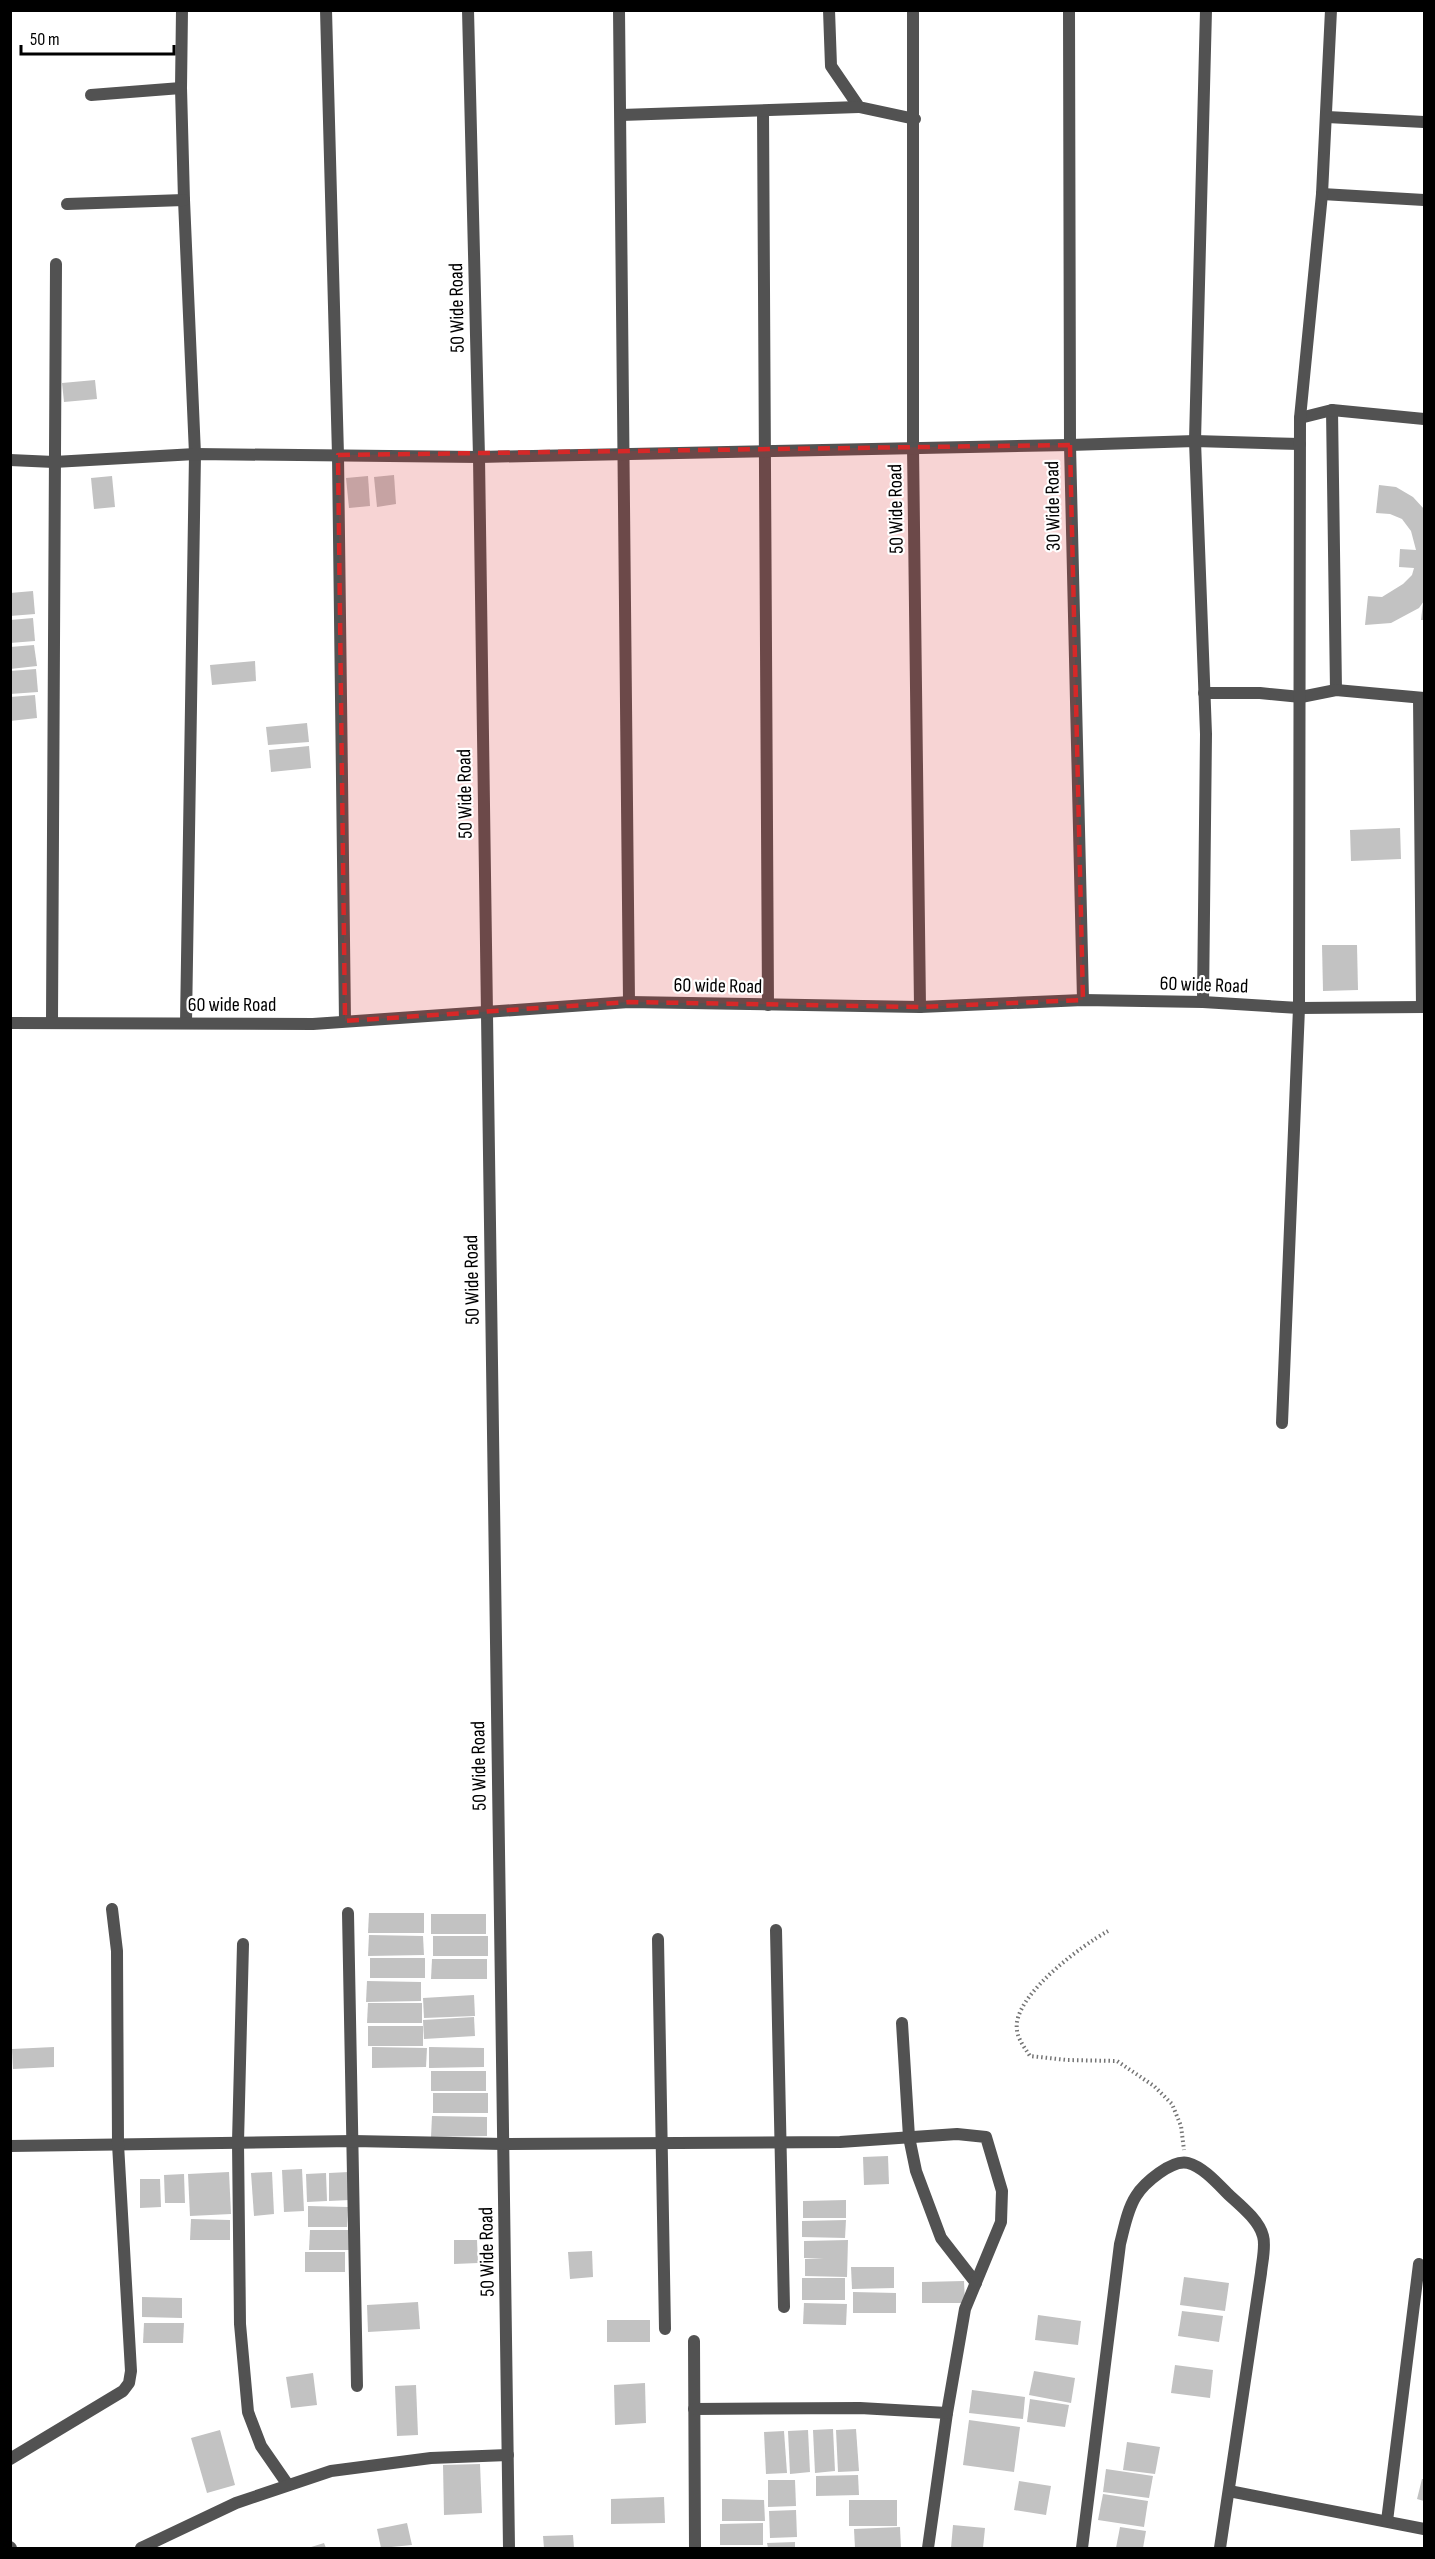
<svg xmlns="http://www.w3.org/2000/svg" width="1435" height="2559" viewBox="0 0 1435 2559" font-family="'Sofia Sans Condensed',sans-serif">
  <rect width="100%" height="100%" fill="#fff"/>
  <g fill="#c2c2c2">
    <path d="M95,380l2,19 -33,3 -2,-19z"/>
    <path d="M394,475l2,29 -19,3 -3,-30z"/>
    <path d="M112,476l3,31 -21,2 -3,-31z"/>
    <path d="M368,476l2,30 -21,2 -3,-30z"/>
    <path d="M1379,485l17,2 17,10 11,12v92l-5,7 -28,15 -26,2 3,-29 14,1 21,-13 9,-9 2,-7 -15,-1 1,-18 16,1 -5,-19 -9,-12 -12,-5 -14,-1z"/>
    <path d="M33,591l2,23 -25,2v-23z"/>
    <path d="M1423,603h1v17h-3z"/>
    <path d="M33,618l2,23 -25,2v-23z"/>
    <path d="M34,645l3,21 -27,3v-22z"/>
    <path d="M255,661l1,20 -44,4 -2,-20z"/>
    <path d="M36,669l2,23 -28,2v-23z"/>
    <path d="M35,695l2,23 -27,3v-24z"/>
    <path d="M307,723l2,19 -41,3 -2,-18z"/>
    <path d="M309,746l2,22 -40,4 -2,-22z"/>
    <path d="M1400,828l1,31 -50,2 -1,-31z"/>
    <path d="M1322,945h35l1,45 -35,1z"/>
    <path d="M369,1913h55v20h-56z"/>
    <rect x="431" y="1914" width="55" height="20"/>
    <path d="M369,1935l54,1 1,19 -56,1z"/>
    <rect x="433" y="1936" width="55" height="20"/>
    <rect x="370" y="1958" width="55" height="20"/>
    <path d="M432,1959h55v20h-56z"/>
    <path d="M367,1981l54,1v19l-55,1z"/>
    <path d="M474,1995l1,21 -51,2 -1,-20z"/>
    <path d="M368,2003h54v20h-55z"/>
    <path d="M474,2017l1,19 -51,3 -1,-19z"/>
    <rect x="368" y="2026" width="55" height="20"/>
    <path d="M54,2047v20l-41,2 -1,-20z"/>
    <path d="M372,2047l55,1 -1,19 -54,1z"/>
    <path d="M429,2047l55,1v19l-55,1z"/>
    <rect x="431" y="2071" width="55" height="20"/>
    <rect x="433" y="2093" width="55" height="20"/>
    <path d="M432,2116l55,1v19l-56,1z"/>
    <path d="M888,2156l1,28 -25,1 -1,-28z"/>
    <path d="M302,2169l2,42 -20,1 -2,-42z"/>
    <path d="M229,2172l2,42 -41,2 -2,-42z"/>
    <path d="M272,2172l2,42 -20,2 -3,-43z"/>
    <path d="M349,2172l1,28 -21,1v-28z"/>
    <path d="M326,2173l1,28 -20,1 -1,-28z"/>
    <path d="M184,2174l1,29h-20l-1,-28z"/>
    <path d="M140,2179h20l1,28 -21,1z"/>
    <path d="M846,2200v18h-43v-17z"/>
    <path d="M308,2206l40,1 -1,20h-39z"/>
    <path d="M191,2219l39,1v20h-40z"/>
    <path d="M846,2220l-1,18 -43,-1v-16z"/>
    <path d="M310,2230h39v20h-40z"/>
    <path d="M454,2240h23l1,23 -24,1z"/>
    <path d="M848,2240l-1,37 -42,-1v-17l19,-1h-20v-17z"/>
    <path d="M592,2251l1,26 -23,2 -2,-27z"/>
    <rect x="305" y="2252" width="40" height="20"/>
    <path d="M851,2267h43v21l-42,1z"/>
    <path d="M1184,2277l45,6 -4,28 -45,-6z"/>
    <rect x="802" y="2278" width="43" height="22"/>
    <path d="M964,2281l1,22h-43v-21z"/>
    <path d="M853,2292l43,1v20h-43z"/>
    <path d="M142,2297l40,1v20l-40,-1z"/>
    <path d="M418,2302l2,27 -52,3 -1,-27z"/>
    <path d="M804,2303l43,1 -1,21 -43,-1z"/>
    <path d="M1182,2311l41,5 -4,26 -41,-6z"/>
    <path d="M1038,2315l43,6 -3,24 -43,-5z"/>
    <rect x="607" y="2320" width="43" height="22"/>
    <path d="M144,2323h40l-1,20h-40z"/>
    <path d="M1175,2365l38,5 -3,28 -39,-5z"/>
    <path d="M1034,2371l41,7 -4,25 -42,-8z"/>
    <path d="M313,2373l4,32 -26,3 -5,-31z"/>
    <path d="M645,2383l1,40 -31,2 -1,-40z"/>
    <path d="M416,2385l2,50 -21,1 -2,-50z"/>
    <path d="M972,2390l53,7 -2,22 -54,-6z"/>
    <path d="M1030,2399l39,6 -4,22 -38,-5z"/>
    <path d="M969,2420l51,7 -6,45 -51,-7z"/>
    <path d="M833,2429l2,42 -20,2 -2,-43z"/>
    <path d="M856,2429l3,42 -21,1 -2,-42z"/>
    <path d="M220,2430l15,55 -28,8 -16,-55z"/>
    <path d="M808,2430l2,42 -20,2 -2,-43z"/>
    <path d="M784,2431l3,42 -21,1 -2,-42z"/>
    <path d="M1127,2442l33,5 -5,27 -32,-4z"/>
    <path d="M480,2464l2,49 -38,2 -1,-50z"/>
    <path d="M1106,2469l47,7 -4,22 -46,-6z"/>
    <path d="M858,2475l1,20 -43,1v-20z"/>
    <path d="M1422,2479h2v22l-7,-2z"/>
    <path d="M768,2480h27l1,26 -28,1z"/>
    <path d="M1019,2481l32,5 -5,29 -32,-5z"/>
    <path d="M1103,2494l45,7 -4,26 -46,-7z"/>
    <path d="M664,2497l1,26 -54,1v-25z"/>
    <path d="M722,2499l42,1 1,21h-43z"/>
    <rect x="849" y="2500" width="48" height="26"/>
    <path d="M796,2510l1,27 -27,1 -1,-27z"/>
    <path d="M407,2523l5,22 -31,3 -4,-19z"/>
    <path d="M763,2523v22h-43v-21z"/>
    <path d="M953,2525l32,3 -2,20h-32z"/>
    <path d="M900,2527l1,21h-46l-1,-19z"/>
    <path d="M1120,2527l26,4 -3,17h-27z"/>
    <path d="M573,2535l1,13h-30l-1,-12z"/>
    <path d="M795,2542v6h-27l-1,-5z"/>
    <path d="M324,2543l2,5h-18z"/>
  </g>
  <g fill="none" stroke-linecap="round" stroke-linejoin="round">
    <path stroke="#747474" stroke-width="4" stroke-dasharray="1.5 3" stroke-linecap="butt" d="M1108,1931c-27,15 -86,59 -91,91 -2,14 6,23 13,34l37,4 50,1 37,25 18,18 9,22 3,24"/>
    <g stroke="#525252" stroke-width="12">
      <path d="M182,10l-1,78 3,112 11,254 -9,569"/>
      <path d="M326,10l12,445 7,566"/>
      <path d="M468,10l11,447 30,2091"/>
      <path d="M619,10l10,992"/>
      <path d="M829,10l2,56 28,41 56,12"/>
      <path d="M913,10v437l7,560"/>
      <path d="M1069,10l1,435 13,555"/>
      <path d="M91,95l90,-7"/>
      <path d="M763,111l5,894"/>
      <path d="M621,115l238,-8"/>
      <path d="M1327,117l97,5"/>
      <path d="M1322,194l102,6"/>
      <path d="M67,204l117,-4"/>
      <path d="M1332,410l4,280"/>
      <path d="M1300,418l32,-8 92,9"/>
      <path d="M10,460l44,2 141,-8 284,3 591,-12 125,-4 105,3"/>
      <path d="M1204,693h56l41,4 35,-7 88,8"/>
      <path d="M1419,698l3,309"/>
      <path d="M1203,1002l3,-268 -11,-293 11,-431"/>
      <path d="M52,1022l4,-758"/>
      <path d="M10,1023l303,1 316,-22 291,5 163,-7 120,2 96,6 125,-1"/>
      <path d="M1282,1423l17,-415 1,-590 22,-224 9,-184"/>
      <path d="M348,1913l9,473"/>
      <path d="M776,1930l8,377"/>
      <path d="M658,1939l7,390"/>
      <path d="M243,1944l-5,198 2,182 8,88 13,34 27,39"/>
      <path d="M902,2023l7,114 7,34 25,67 35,45"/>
      <path d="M10,2146l343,-5 151,3 336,-2 117,-8 29,3 16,54 -1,31 -36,87 -18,104 -19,135"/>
      <path d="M694,2341l1,207"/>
      <path d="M694,2409l166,-1 87,5"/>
      <path d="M10,2459l113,-68 6,-8 2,-12 -13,-227 -1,-193 -5,-42"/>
      <path d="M1229,2491l195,38"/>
      <path d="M1387,2521l32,-257"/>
      <path d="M10,2547l1,1"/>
      <path d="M141,2548l95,-45 95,-32 100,-13 77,-3"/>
      <path d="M1082,2548l38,-304c4,-15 7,-34 16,-48 8,-13 36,-37 52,-33 15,4 29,20 40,31 12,11 31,26 35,42 3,10 -1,26 -2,37l-41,275"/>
    </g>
  </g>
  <path fill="#d62828" fill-opacity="0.2" stroke="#d62828" stroke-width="4.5" stroke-dasharray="12 8" stroke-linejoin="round" d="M1070,445l13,555 -163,7 -291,-5 -284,19 -7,-566z"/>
  <g text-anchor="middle" stroke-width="4.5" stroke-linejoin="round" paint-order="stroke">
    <g font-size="20" fill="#000" stroke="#fff">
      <text transform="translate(456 308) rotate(-91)" y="7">50 Wide Road</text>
      <text transform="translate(1052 506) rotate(-91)" y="7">30 Wide Road</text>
      <text transform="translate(895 509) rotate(-91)" y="7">50 Wide Road</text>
      <text transform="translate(464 794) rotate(-91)" y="7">50 Wide Road</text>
      <text transform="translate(1204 984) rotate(2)" y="7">60 wide Road</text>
      <text transform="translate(718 985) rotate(1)" y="7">60 wide Road</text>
      <text x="232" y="1011">60 wide Road</text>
      <text transform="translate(471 1280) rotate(-91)" y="7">50 Wide Road</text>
      <text transform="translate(478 1766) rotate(-91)" y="7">50 Wide Road</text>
      <text transform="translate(486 2252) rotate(-91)" y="7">50 Wide Road</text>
    </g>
  </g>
  <rect width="1435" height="2559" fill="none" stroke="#000000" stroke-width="24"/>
  <path d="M21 45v9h153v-9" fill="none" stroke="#000000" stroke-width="3"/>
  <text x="30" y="45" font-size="18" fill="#000000" stroke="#ffffff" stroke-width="4.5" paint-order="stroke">50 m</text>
</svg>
